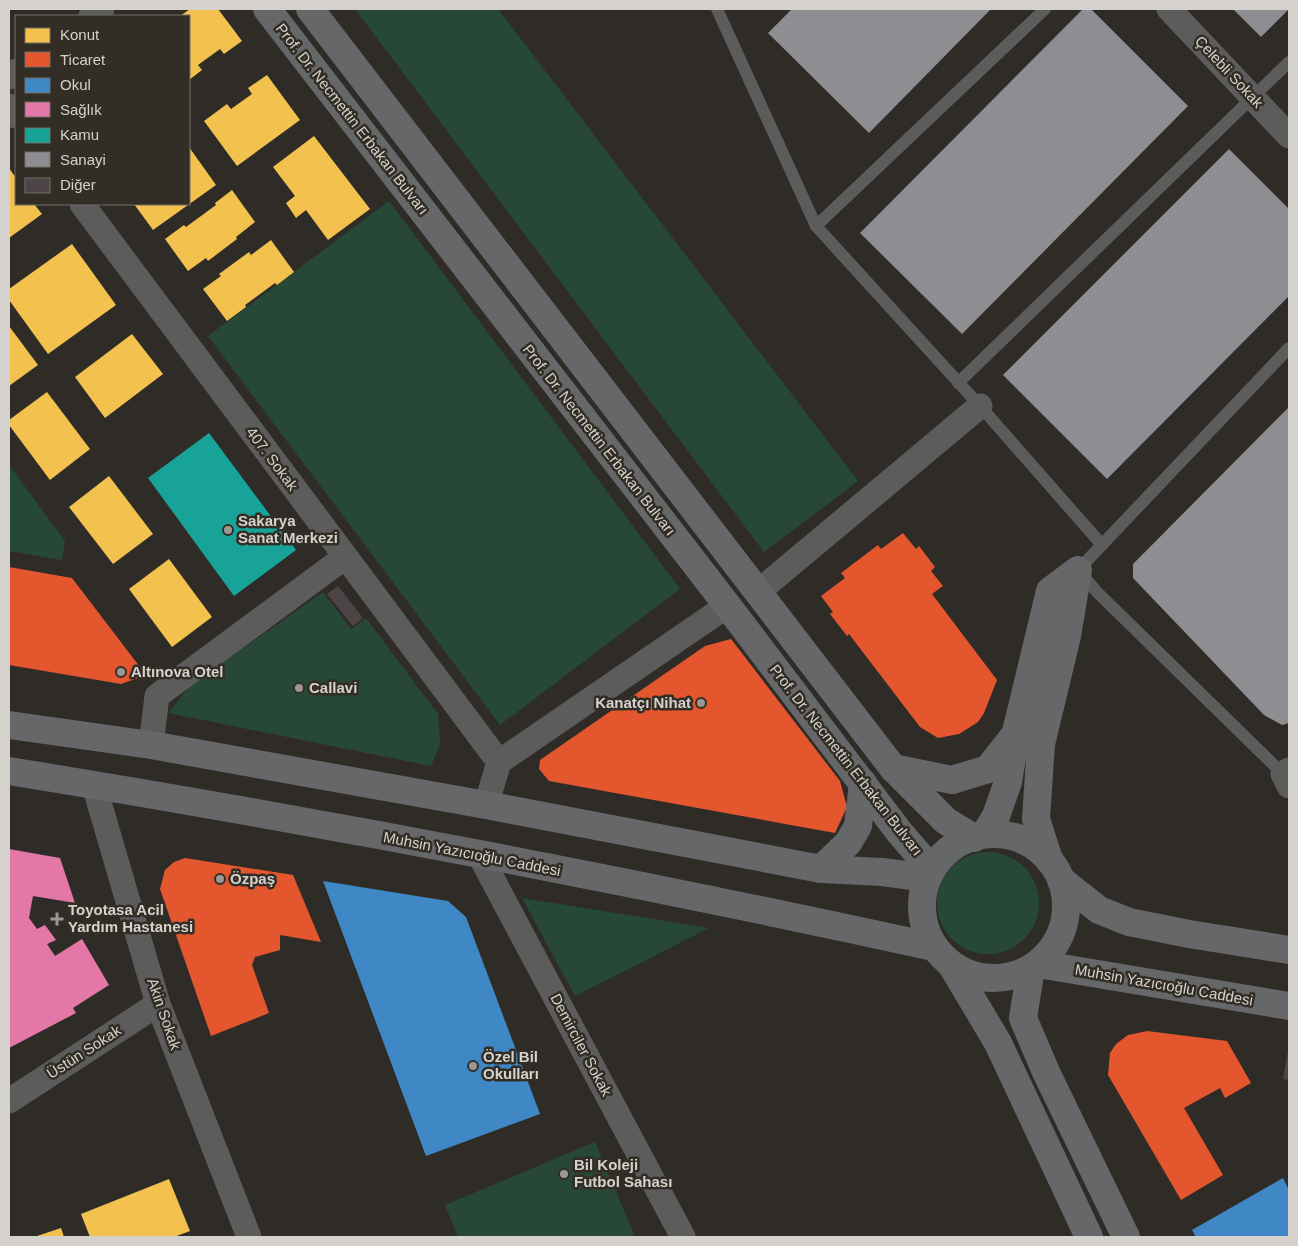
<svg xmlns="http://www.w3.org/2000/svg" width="1298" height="1246" viewBox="0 0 1298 1246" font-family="Helvetica,sans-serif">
  <rect width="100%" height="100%" fill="#2f2c28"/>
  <g fill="#284837">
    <path d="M355,9h143l360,472 -94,71z"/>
    <path d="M389,201l291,388 -180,136 -292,-389z"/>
    <path d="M9,465l56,76 -3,19 -53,-9z"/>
    <path d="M323,592l28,37 15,-11 72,96 2,30 -9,22 -263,-53 22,-27z"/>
    <circle cx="988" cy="903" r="51"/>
    <path d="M522,898l187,30 -134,68z"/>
    <path d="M595,1142l40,95h-177l-13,-32z"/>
  </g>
  <g fill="#f2c14e">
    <path d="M190,9h28l24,32 -18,13 -4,-5 -22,16 4,5 -13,10v-64h-9z"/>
    <path d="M267,75l33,45 -63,46 -33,-45 23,-17 4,5 21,-15 -4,-6z"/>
    <path d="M314,136l56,73 -42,31 -22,-30 -10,8 -10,-15 9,-7 -22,-29z"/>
    <path d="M189,147l27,38 -63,45 -19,-26h55z"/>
    <path d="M9,168l7,10v26h18l8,10 -33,24z"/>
    <path d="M232,190l23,32 -19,15 1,2 -29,22 -2,-3 -18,13 -23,-32 19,-14 2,2 30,-22 -1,-2z"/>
    <path d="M271,240l23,32 -17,13 -2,-2 -30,22 1,2 -19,14 -24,-32 18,-13 -2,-2 30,-22 2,3z"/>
    <path d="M72,244l44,61 -68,49 -39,-54v-11z"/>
    <path d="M9,326l29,39 -29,21z"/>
    <path d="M132,334l31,40 -58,44 -30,-41z"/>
    <path d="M47,392l43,57 -40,31 -41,-55v-5z"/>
    <path d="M109,476l44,58 -40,30 -44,-57z"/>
    <path d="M169,559l43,58 -40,30 -43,-58z"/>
    <path d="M169,1179l21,52 -16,6h-84l-9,-23z"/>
    <path d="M61,1228l3,9h-30z"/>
  </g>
  <g fill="#e4572e">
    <path d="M903,533l13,16 3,-3 16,21 -4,4 12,15 -11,8 65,86 -13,33 -6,9 -19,12 -21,4 -18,-11 -71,-93 -2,2 -17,-22 3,-2 -12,-16 24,-18 -4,-5 37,-28 3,4z"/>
    <path d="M9,567l63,11 74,97 -25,9 -112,-19z"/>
    <path d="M731,639l109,142 7,26 -12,26 -286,-52 -10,-12 1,-9 165,-114z"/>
    <path d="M185,858l108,17 28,67 -41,-7v15l-25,7 -3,8 17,48 -58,23 -51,-147 5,-19 9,-8z"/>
    <path d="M1147,1031l80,10 24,42 -26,15 -5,-10 -36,20 39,67 -42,25 -73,-125 2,-22 6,-9 12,-9z"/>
  </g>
  <g fill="#3f88c5">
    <path d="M323,881l125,20 18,16 74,197 -114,42z"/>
    <path d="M1283,1178l6,12v47h-93l-4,-7z"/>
  </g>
  <path fill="#e377a8" d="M9,849l51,9 15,45 -42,-7 -4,22 8,11 8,-4 11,15 -9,4 8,12 27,-17 27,46 -36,23 3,5 -67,35z"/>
  <path fill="#17a398" d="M209,433l87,117 -62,46 -86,-118z"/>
  <g fill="#8d8d92">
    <path d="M792,9h199l-122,124 -101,-100z"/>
    <path d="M1083,9h8l97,97 -226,228 -102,-101z"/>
    <path d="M1233,9h56l-28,28z"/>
    <path d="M1229,149l60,60v87l-182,183 -104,-104z"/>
    <path d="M1289,407v316l-7,2 -18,-10 -131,-137v-14z"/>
  </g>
  <g fill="#4d4448">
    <path d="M338,586l25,32 -10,8 -26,-32z"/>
    <path d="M1288,1051h1v29l-6,-1z"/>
  </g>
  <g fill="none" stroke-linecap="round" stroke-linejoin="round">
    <g stroke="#5c5c5d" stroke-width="12">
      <path d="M717,9l99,217 164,180 122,139"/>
      <path d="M816,226l229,-217"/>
      <path d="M958,383l331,-321"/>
      <path d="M1283,774l-186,-182 -19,-22 211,-222"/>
    </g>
    <g stroke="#5c5c5d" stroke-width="25">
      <path d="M1169,9l120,127"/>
      <path d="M91,16l11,-7"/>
      <path d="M9,77l7,-6"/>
      <path d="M9,106l7,10"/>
      <path d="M82,204l417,558"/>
      <path d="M758,592l222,-186"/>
      <path d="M151,745l6,-49 188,-139"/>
      <path d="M1289,770l-6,4 6,12"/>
      <path d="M94,785l64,219 91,233"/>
      <path d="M486,805l13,-43 216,-148 12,-9"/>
      <path d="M479,854l204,383"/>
      <path d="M9,1101l149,-97"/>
    </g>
    <g stroke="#666768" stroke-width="28">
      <path d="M267,9l460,596 173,228 32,37"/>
      <path d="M310,9l583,759 53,53 28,17"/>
      <path d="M9,725l142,20 335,60 335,64 61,3 46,6"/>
      <path d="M893,768l59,12 36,-11 26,-33"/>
      <path d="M9,771c310,50 618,109 925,176"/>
      <path d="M985,834l11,-18 12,-34 8,-50 34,-141 28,-21 -11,66 -26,108 -5,75 13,41"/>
      <circle cx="994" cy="906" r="72"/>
      <path d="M821,869l27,-26 10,-17 5,-43"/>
      <path d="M1061,880l38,30 30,12 60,12 100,16"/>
      <path d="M951,964l47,79 91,194"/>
      <path d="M1038,964l251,42"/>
      <path d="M1031,968l-8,50 23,54 80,165"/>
    </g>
  </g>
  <g fill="#9b9893" stroke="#322d25" stroke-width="2">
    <circle cx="228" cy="530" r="5"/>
    <circle cx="121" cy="672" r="5"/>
    <circle cx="299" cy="688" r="5"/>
    <circle cx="701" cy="703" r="5"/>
    <circle cx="220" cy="879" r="5"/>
    <path d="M54.5 911.5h5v5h5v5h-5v5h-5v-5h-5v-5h5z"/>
    <circle cx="473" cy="1066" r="5"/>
    <circle cx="564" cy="1174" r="5"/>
  </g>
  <g text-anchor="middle" stroke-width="5" stroke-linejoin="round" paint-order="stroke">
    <g font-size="15" fill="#d5d2cd" stroke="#322d25">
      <text transform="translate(1229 72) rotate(47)" y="5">Çelebli Sokak</text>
      <text transform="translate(352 119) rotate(52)" y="5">Prof. Dr. Necmettin Erbakan Bulvarı</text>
      <text transform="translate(599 440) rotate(52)" y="5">Prof. Dr. Necmettin Erbakan Bulvarı</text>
      <text transform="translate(272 459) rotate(53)" y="5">407. Sokak</text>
      <text transform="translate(846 760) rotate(52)" y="5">Prof. Dr. Necmettin Erbakan Bulvarı</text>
      <text transform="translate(472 854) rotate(11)" y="5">Muhsin Yazıcıoğlu Caddesi</text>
      <text transform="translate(1164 985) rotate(10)" y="5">Muhsin Yazıcıoğlu Caddesi</text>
      <text transform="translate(164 1014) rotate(71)" y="5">Akin Sokak</text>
      <text transform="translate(581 1045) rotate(62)" y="5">Demirciler Sokak</text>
      <text transform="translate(84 1052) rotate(-33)" y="5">Üstün Sokak</text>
    </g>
    <g font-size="15" font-weight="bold" fill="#d5d2cd" stroke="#322d25" text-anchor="start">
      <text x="238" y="526">Sakarya<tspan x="238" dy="17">Sanat Merkezi</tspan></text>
      <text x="131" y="677">Altınova Otel</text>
      <text x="309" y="693">Callavi</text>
      <text x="691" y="708" text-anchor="end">Kanatçı Nihat</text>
      <text x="230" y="884">Özpaş</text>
      <text x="68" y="915">Toyotasa Acil<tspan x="68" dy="17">Yardım Hastanesi</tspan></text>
      <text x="483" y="1062">Özel Bil<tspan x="483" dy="17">Okulları</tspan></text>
      <text x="574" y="1170">Bil Koleji<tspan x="574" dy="17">Futbol Sahası</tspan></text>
    </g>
  </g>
  <rect width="1298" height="1246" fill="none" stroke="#d5d2cd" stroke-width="20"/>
  <rect x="15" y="15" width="175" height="190" fill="#322d25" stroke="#736f68"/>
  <rect x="25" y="28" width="25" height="15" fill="#f2c14e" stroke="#736f68"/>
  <text x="60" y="40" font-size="15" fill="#d5d2cd">Konut</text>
  <rect x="25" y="52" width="25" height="15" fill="#e4572e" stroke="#736f68"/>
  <text x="60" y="65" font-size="15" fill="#d5d2cd">Ticaret</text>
  <rect x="25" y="78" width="25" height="15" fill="#3f88c5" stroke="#736f68"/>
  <text x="60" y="90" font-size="15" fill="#d5d2cd">Okul</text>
  <rect x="25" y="102" width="25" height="15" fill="#e377a8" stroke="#736f68"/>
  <text x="60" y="115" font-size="15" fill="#d5d2cd">Sağlık</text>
  <rect x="25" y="128" width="25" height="15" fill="#17a398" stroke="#736f68"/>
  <text x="60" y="140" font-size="15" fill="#d5d2cd">Kamu</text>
  <rect x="25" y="152" width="25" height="15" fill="#8d8d92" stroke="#736f68"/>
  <text x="60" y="165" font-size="15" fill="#d5d2cd">Sanayi</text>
  <rect x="25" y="178" width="25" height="15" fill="#4d4448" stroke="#736f68"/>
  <text x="60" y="190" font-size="15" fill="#d5d2cd">Diğer</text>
</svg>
